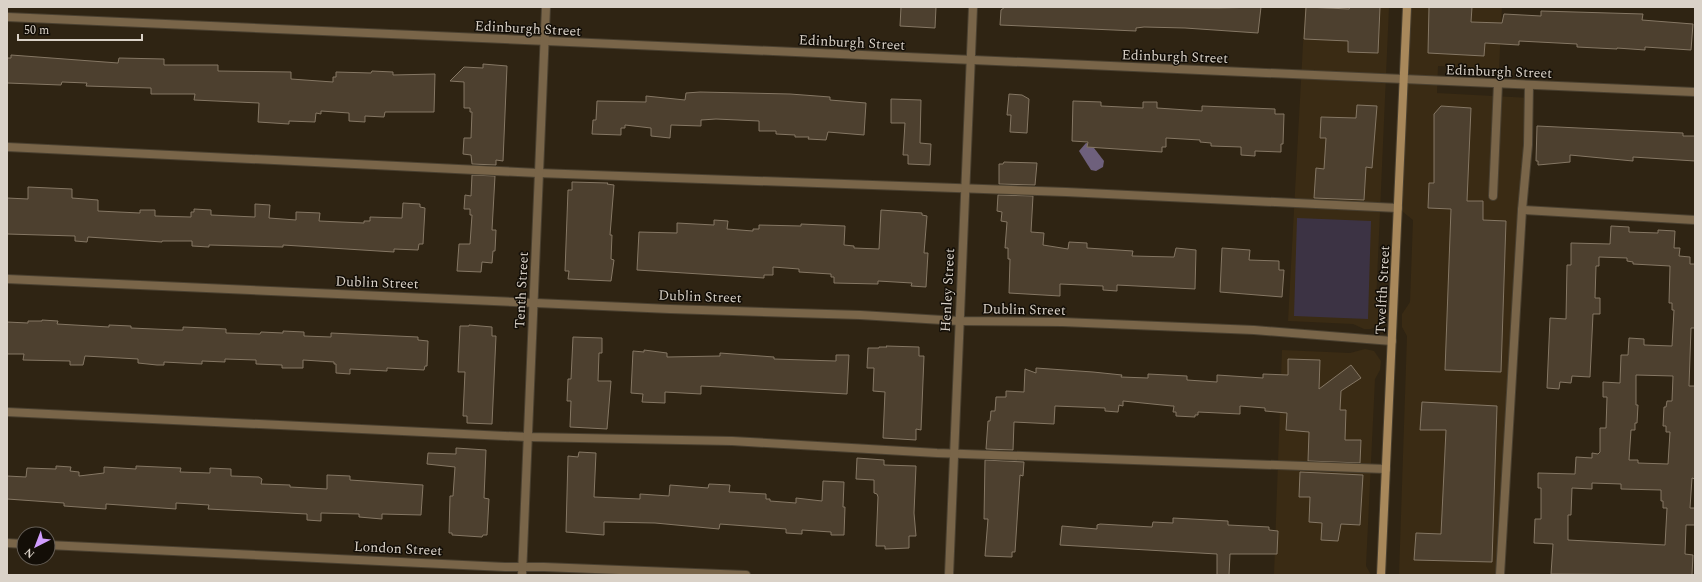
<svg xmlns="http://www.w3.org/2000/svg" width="1702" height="582" viewBox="0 0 1702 582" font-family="Spectral,serif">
  <rect width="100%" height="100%" fill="#2f2413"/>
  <g fill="#3a2b14">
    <path d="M1305,7h84l-13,296 7,15 -4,7 -8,4h-7l-11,-5 -65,-3z"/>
    <path d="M1407,7h95l-3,62 -61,-3 -1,27 93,5 -30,477h-101l8,-239 -5,-9v-13l8,-12 3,-82 -15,-12z"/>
    <path d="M1365,349l9,2 7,10 -1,9 -5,9 -9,187 5,9h-97l8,-225 68,3z"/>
  </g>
  <path fill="#3c3344" d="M1297,218l74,3 -3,98 -74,-3z"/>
  <path fill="#6e607c" d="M1086,143l5,1 13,17 -1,6 -7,4 -5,-1 -12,-19z"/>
  <g fill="#4d402f" stroke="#857764" fill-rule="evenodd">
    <path d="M901,7h35l-1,21 -35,-2z"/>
    <path d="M1005,7l214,1 42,-1 -3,26 -73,-5 -41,-1 -8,1v3l-136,-6 1,-15z"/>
    <path d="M1306,7l43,2 1,-2h30l-2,46 -30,-1v-11l-44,-2z"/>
    <path d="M1429,7h43l-1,15 31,1 2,-9 37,2v-5l102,3 -1,6 51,4 -2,26 -46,-3v3l-28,-2v1l-40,-2v-3l-58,-3v4l-34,-2 -1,13 -56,-3z"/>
    <path d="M11,55l107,8 1,-5 45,1v6h54v6l73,1v7l42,3v-5h3v-5l35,1 1,-2 21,1v3l42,-1 -1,38h-49l-1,5 -19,-1v6l-16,-1v-8l-28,-2v3l-5,-1 -1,9 -26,-1v3l-31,-2 1,-19 -65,-3 1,-6h-44v-6l-65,-2 1,-3 -25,-1 -1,3 -54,-2v-25h4z"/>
    <path d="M483,64l24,2 -4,95 -7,-1v5l-24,-1 -1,-9 -8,-1 1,-16h7l1,-26h-2v-4h-6v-26l-14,-1 14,-14 19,1z"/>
    <path d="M700,92l90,2 40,3v3l36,3 -2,32 -36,-3 -2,8 -18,-1 1,-2h-14v-2l-19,-1v-3h-17v-10l-43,-2 -15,1v6l-30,-1 -1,13 -19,-2v-8l-26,-3v3h-4v7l-29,-1 1,-14h3l1,-19 49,1v-6l39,4 1,-7z"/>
    <path d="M1009,94l13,1 7,4 -2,34 -17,-1 1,-17h-4z"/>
    <path d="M891,99l30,1 -1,43 11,1 -1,21 -22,-1v-9h-5l2,-32h-14z"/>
    <path d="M1073,101l28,1v4l42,2v-6h14v6l45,3v-5l73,3v5h9l-1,30h-2v8l-26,-1v5l-14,-1v-8l-30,-1v-3l-11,-1v-2l-34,-2v9h-4v5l-75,-5 1,-5 -16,-1z"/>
    <path d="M1357,105l20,1 -5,62 -6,-1 -2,33 -50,-2 2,-30 8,1 2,-31h-6l1,-21 35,1z"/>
    <path d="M1441,106l30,2 -4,93h16v19l23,1 -5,151 -56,-2 6,-161 -23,-1 1,-25h5v-69z"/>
    <path d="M1537,126l146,7v3h12v25l-62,-4v4l-63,-6v7l-32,3v-4h-2z"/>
    <path d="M1004,162l33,1 -2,22 -36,-1v-20h4z"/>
    <path d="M472,175l23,1 -3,54h4l-1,21h-2l-1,12 -10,-1 -1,10 -24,-1 2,-27h11l2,-29h-2v-6h-6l1,-14 6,1z"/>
    <path d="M572,182l36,1 -1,1 7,1 -4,50h2l-1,24 3,1 -3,21 -43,-2 1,-8h-4l3,-81h4z"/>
    <path d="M28,187l44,2v9l26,2v11l42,2v-3h15v6l36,1v-5h3v-3l17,1v5l44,2v-13l15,1 -1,13 27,2v-8l24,1 -1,8 45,2v-2h6v-4l32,1 1,-15 17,1v3l5,1 -2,36h-4l-1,6 -24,-1v3l-111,-7v2l-74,-2v2l-17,-1v-5h-30v1l-74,-5 -1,5 -12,-1v-5l-68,-2v-36l21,1z"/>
    <path d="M998,195l35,1 -2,36 13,1 -1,12 25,4 1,-7 18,1v5l46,3 -1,5 42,1 2,-9 20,2 -1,39 -78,-4v6l-14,-1v-4l-43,-2v12l-51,-3 1,-34h-2v-11h-3l2,-26 -6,-1 1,-9 -5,-1z"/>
    <path d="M881,210l41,3v2l5,1 -3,37h4l-2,34 -15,-1 1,-3 -34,-2v3l-44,-1v-6h-3v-3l-32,-2v-3l-26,-2v8h-9v3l-127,-8 2,-38 38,1v-10l37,2v-5l14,1 -1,8 26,2v-2h6v-4l42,1v-2l44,2 -1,19 10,1v2l25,1z"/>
    <path d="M1611,226l18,1v5l29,1v-3l17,1 -1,17h6l-1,8 11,1v7h5v64h-4l-2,58h6v93l-3,-1 -2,30h5v17h-9l-1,29 8,1 -1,20 -141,-1 2,-30 -19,-1 1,-24h6v-31h-3v-15l37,1 1,-17 16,1v-5l6,1 2,-2v-24h6l1,-31h-4v-15l17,1 1,-28h7l1,-17 15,1v6l28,1 2,-36h-2v-7h-3l1,-37 -37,-2v-2l-6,-1v-3l-28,-1v9h-3l-1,32h5v16h-7l-3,63 -18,-1 -1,7 -11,-1 -1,7 -12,-1 3,-70 16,1 1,-54h4v-22l39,1zM1636,375l37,1 -1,25h-5l-1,6h-2l-1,19h3v6h4l-2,32 -30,-1v-3h-9l2,-30h4v-7h2l1,-18h-2zM1592,483l29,1v5l40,1v11h2v7h4l-2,37 -97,-5v-25h3l1,-27 20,1z"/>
    <path d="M1222,248l28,2 -1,10 30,1v9h5l-2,27 -62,-5z"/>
    <path d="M42,320l16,1 -1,3 52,3v-2l22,1v2l46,2h6v-3l23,1 20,1v4l34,1 1,-2 22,1v-2l21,1v4l27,1v-4l87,4v3l10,1 -1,25h-2l-1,4 -37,-2v3l-37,-2v5l-14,-1v-9h-2v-2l-31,-2v8h-21v-3l-26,-1v-4l-31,-1v3l-23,-1v3l-38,-2v3h-7l-19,-2v-4l-53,-3 -2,9h-13v-4l-47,-1 1,-6h-17v-32l21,1v-2h14z"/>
    <path d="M469,325l23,2v9h4l-4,88 -25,-1v-7h-4l2,-44h-7l2,-46h9z"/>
    <path d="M573,337l29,1v15h-3l-1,28h13l-4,48 -37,-2 1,-26h-4l1,-22h3z"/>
    <path d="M886,346l33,1v9h5l-3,74 -5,-1v11l-33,-2 2,-46 -12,-1 1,-23h-7l1,-20h11v-1h8z"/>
    <path d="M644,350l23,3v4l53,-1v-3l54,4v2l62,2v-6h13l-2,39 -146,-8v8l-36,-2v11l-23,-1 1,-8 -12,-1 2,-42 11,1z"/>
    <path d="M1288,359l32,1 -1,29 32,-24 10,13 -20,13 -1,19h6l-1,30h16l-1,23 -52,-2 1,-29 -23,-2 1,-17 -22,-2v-3l-25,-2v8l-42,-2v3h-3v2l-19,-1v-4h-3l1,-6h-2l-49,-5v5l-4,-1 -1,7 -13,-1v-3l-50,-2 -1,18 -40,-2 -1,28 -27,-1 2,-28h2l1,-10h4l1,-14h10v-6l18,1 1,-23 11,4v-5l57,4 29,3 -1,2 27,1v-4l39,2v4l30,2v-7l46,3v-4l25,1z"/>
    <path d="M1422,402l75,4 -5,156 -78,-2 2,-27 25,1 5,-104h-26z"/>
    <path d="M456,448l30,2 -2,48 5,1 -2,36h-4l-1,2 -30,-2v-2h-3l1,-37h3l2,-29 -28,-3 1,-11 28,1z"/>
    <path d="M579,452l17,1 -2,44 46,2v-5l29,2 1,-11 38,3 1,-4 21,1 -1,7 37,2v5h4v2l26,2v-5l26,3 1,-20 21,1 -1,25h2l-1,28h-13v-3l-29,-2v4l-16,-1v-4l-66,-5 -1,5 -64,-6 -51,-1v13l-38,-3 2,-76 10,1z"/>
    <path d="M857,458l27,2v5l32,1 -2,47 2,23h-7v12l-24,1v-3h-9l2,-49 -1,-3 -3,-1v-13l-18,-1z"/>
    <path d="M985,460l39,2 -1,14 -3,-1 -5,77h-3v5l-27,-1 3,-37h-4z"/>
    <path d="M56,466l15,1 -1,4 9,1v4l25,-3v-6l32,2v-3l45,2 -1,4 30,1v-5l21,1v7l28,1 3,2 -1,5 29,1v2l37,2v-14l23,1v4l73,5 -2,30 -39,-1v5l-23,-2v-3l-38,-1v8l-14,-1v-6l-99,-5 1,-4 -33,-2v6l-70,-5v5l-42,-3v-3l-57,-4v-23l19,1 1,-9 29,1z"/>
    <path d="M1300,472l63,3 -3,50 -19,-1 -3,17 -17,-1 1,-17 -13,-1 1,-25h-11z"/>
    <path d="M1173,518l55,3v4l41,2v3l9,1 -1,23h-47l-1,21h-12v-21l-157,-9 2,-19 35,3v-4l3,-1 52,3 1,-5 20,1z"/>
  </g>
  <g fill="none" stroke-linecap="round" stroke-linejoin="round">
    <g stroke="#4a4030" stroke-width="10">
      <g id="lane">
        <path d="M7,147l531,26 528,19 332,16"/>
        <path d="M1493,196l5,-112"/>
        <path d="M1522,210l173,10"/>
        <path d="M7,412l521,25 204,4 205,12 449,16"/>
        <path d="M1500,575l22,-365 6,-65 1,-60"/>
      </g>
    </g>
    <g stroke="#4a4030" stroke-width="10">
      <g id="street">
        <path d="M7,17l1688,75"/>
        <path d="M7,279l663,30 190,6 99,6 103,1 192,8 138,11"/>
        <path d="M7,543l17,1"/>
        <path d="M48,545l457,22h39l202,8"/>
        <path d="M522,575l24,-568"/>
        <path d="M949,575l24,-568"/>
      </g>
    </g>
    <g stroke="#4a4030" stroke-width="10">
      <path id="secondary" d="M1381,575l26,-568"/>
    </g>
    <use href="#lane" stroke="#796549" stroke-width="8"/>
    <use href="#street" stroke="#796549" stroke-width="8"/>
    <use href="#secondary" stroke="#a8885b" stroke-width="8"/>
  </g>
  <g text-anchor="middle" stroke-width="3" stroke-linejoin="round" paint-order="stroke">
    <g font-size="14" fill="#dad2c8" stroke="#130e07">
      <text transform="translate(528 28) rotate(3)" y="5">Edinburgh Street</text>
      <text transform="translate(852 42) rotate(3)" y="5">Edinburgh Street</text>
      <text transform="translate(1175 56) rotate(2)" y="5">Edinburgh Street</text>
      <text transform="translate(1499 71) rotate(2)" y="5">Edinburgh Street</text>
      <text transform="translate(377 282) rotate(2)" y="5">Dublin Street</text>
      <text transform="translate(521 290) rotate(-87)" y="5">Tenth Street</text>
      <text transform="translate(947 290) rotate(-87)" y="5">Henley Street</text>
      <text transform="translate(1382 290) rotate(-87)" y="5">Twelfth Street</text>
      <text transform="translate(700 296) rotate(2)" y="5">Dublin Street</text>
      <text transform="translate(1024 309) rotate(1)" y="5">Dublin Street</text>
      <text transform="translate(398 548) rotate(3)" y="5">London Street</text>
    </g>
  </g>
  <rect width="1702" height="582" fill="none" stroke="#dad2c8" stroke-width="16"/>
  <g transform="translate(36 546) rotate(222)"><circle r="19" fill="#130e07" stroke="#635c54"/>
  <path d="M0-3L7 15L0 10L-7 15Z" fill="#d19dfe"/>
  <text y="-6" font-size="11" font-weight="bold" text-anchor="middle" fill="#dad2c8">N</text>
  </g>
  <path d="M18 34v6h124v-6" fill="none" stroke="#dad2c8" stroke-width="2"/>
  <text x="24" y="34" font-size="12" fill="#dad2c8" stroke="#130e07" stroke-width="3" paint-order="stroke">50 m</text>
</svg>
